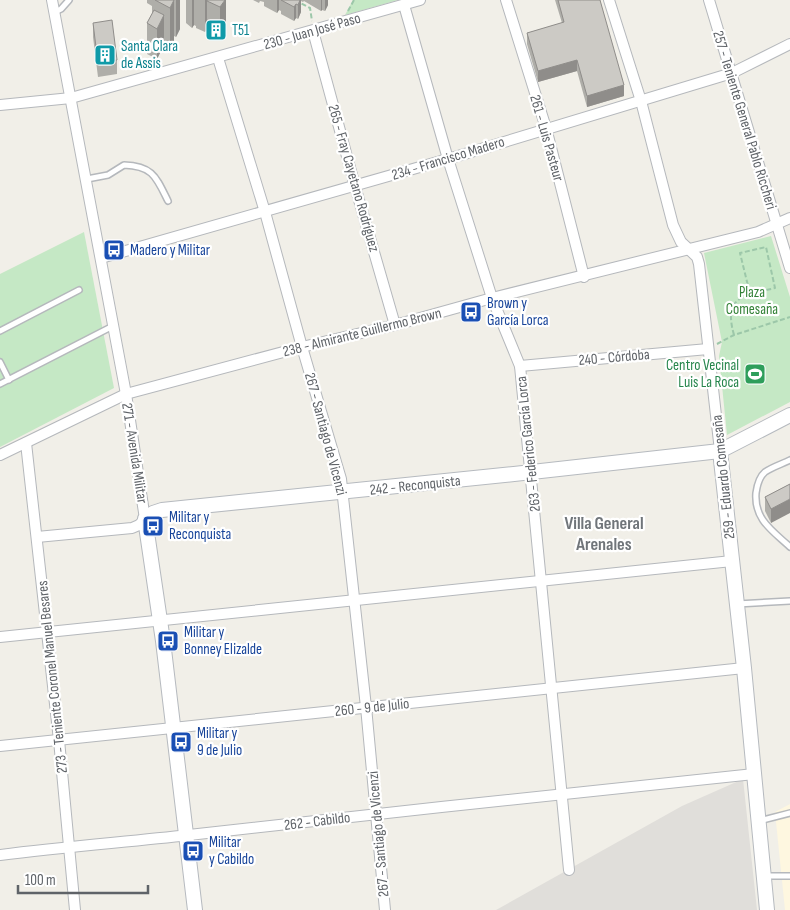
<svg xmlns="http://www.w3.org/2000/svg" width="790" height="910" viewBox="0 0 790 910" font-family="'Sofia Sans Condensed',sans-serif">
  <rect width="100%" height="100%" fill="#f1efe8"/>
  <path fill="#fef7e0" d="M790,804v106h-5l-10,-98z"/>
  <path fill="#e0deda" d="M743,779l14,131h-261l186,-104z"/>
  <g fill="#c5e8c5">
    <path d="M353,0h45l-53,15z"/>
    <path d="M84,232l30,156 -114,59v-173z"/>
    <path d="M771,236l19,61v105l-63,33 -8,-79 3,-14 -18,-89z"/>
  </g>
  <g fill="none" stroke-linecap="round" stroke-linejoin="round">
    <g stroke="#b5b8bc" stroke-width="8">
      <g id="lane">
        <path d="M55,12l6,-3 8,-9"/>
        <path d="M87,179l21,-4 16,-10c29,1 32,12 44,36"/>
        <path d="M0,331l79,-41"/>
        <path d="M0,362l9,18"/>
        <path d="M0,384l113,-58"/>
        <path d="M790,460c-8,4 -18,7 -25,12 -6,5 -8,14 -9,21 -2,27 17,38 34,54"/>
        <path d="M737,604l53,-3"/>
        <path d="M759,821l31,-8"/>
        <path d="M765,876h25"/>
      </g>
    </g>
    <g stroke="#b5b8bc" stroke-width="12">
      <g id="street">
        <path d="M506,0l40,128 38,149"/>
        <path d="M609,0l32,101 32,124 8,17 16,15 2,7 21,187"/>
        <path d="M709,0l81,268"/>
        <path d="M404,5l44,154 44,139 28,68 49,504"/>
        <path d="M313,31l42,155 40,139"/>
        <path d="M218,58l47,154 37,135 39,132 25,228 19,203"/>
        <path d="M0,105l71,-7 349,-98"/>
        <path d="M101,258l347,-99 284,-86 58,-29"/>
        <path d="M520,366l188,-17"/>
        <path d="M26,443l33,297 16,170"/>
        <path d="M0,455l126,-61 176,-47 93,-22 97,-27 266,-66 32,-14"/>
        <path d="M37,537l95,-9 7,-3 6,-6 -19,-125 -74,-394"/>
        <path d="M0,637l732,-76"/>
        <path d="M0,746l744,-78"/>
        <path d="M0,855c63,-8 126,-13 189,-20 188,-21 377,-42 565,-61"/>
      </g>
    </g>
    <g stroke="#b6babf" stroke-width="16">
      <g id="secondary">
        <path d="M720,451l24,217 23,242"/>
        <path d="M195,910l-32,-269 -18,-122 8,-6 9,-3 352,-36 206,-23 70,-36"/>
      </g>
    </g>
    <g stroke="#9cc7a9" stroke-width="2" stroke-dasharray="5 2.5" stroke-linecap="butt">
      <path d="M295,0l15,8 2,13"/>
      <path d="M348,11l6,-11"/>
      <path d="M734,335c-11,-39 9,-39 41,-47l-9,-41 -26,6 10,41"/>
      <path d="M717,344l17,-9 56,-18"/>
    </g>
    <use href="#lane" stroke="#fff" stroke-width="5"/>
    <use href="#street" stroke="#fff" stroke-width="10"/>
    <use href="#secondary" stroke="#fff" stroke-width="14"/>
  </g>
  <g fill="#afaea9">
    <path d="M147,0h33v29l-4,8 -2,-1v4l-4,8 -6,-3 -7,14 -10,-5v-31l5,-9v-8l-5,-3z"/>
    <path d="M186,0h40v29l-6,8 -13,-6v-3l-2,4 -9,-4v-2l-2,-1 -2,3 -6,-5z"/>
    <path d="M253,0h75v5l-3,6 -3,-1 -1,1 -17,-10 -1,1 -2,-1v11l-3,7 -2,-1 -2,3 -13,-7v-3l-2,-1 -2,3 -13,-7v-4l-4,-1 -1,2z"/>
    <path d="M555,0h45l24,96 -37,11 -10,-36 -39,11 -11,-38v-11l35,-10z"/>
    <path d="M93,23l24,37v14l-19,3 -5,-40z"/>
    <path d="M790,484l-19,39 -6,-12v-14z"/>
  </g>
  <g fill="#8f8d8a">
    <path d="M174,0v40l-4,8v-40z"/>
    <path d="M176,0h4v29l-4,8z"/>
    <path d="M192,0h2v25l-2,3z"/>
    <path d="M205,0h8l-6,1v27l-2,4z"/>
    <path d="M225,0h1v29l-6,8v-30z"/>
    <path d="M277,0h2v10l-2,3z"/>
    <path d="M300,0h1v12l-3,7v-14z"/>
    <path d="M321,0h1v10l-1,1z"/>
    <path d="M325,0h3v5l-3,6z"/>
    <path d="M296,4v14l-2,3v-14z"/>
    <path d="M164,15v30l-7,14v-30z"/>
    <path d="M577,60v11l-39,11v-11z"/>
    <path d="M624,85v11l-37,11v-11z"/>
    <path d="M790,499v14l-19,10v-14z"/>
  </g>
  <g fill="#cccac5" stroke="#8f8d8a">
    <path d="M155,0h19l-4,8z"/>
    <path d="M207,0h18l-5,7 -13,-6z"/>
    <path d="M281,0h19l-2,5 -2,-1 -2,3z"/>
    <path d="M558,0h42l24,85 -37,11 -10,-36 -39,11 -11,-38 37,-11z"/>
    <path d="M154,10l10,5 -7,14 -10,-6z"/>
    <path d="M112,20l5,40 -19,3 -5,-40z"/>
    <path d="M790,484v15l-19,10 -6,-12z"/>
  </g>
  <defs>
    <g id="building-square" transform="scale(1.125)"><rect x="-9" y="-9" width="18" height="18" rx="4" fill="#0f9aa8" stroke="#fff"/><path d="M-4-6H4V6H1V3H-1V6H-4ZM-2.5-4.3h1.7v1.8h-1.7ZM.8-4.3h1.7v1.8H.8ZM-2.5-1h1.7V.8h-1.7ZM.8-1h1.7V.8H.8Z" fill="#fff"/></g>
    <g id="bus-square" transform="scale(1.125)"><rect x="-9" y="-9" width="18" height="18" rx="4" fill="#1a4fb4" stroke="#fff"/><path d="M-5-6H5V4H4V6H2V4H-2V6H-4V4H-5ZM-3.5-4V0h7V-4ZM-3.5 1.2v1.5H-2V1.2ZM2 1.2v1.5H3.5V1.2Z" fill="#fff"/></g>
    <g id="stadium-square" transform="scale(1.125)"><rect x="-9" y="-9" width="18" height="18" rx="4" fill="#2e9e5b" stroke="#fff"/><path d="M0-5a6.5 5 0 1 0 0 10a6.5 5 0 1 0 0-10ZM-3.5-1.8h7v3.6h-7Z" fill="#fff"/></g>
  </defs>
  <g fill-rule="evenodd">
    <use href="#building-square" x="216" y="30"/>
    <use href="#building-square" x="105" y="55"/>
    <use href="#bus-square" x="114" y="250"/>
    <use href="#bus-square" x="471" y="312"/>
    <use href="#stadium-square" x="755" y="374"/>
    <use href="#bus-square" x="153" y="526"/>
    <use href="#bus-square" x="168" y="641"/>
    <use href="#bus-square" x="181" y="742"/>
    <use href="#bus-square" x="193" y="851"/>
  </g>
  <g text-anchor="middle" stroke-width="4.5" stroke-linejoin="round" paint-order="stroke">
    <g font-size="15" fill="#0d838f" stroke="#fff" text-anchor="start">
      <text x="232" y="35">T51</text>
      <text x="121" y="51">Santa Clara<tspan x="121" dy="17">de Assis</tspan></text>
    </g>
    <g font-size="15" fill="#5f6368" stroke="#fff">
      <text transform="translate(312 31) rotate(-16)" y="5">230 - Juan José Paso</text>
      <text transform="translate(745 120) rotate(73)" y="5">257 - Teniente General Pablo Riccheri</text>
      <text transform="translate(547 138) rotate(74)" y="5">261 - Luis Pasteur</text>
      <text transform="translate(448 158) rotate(-17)" y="5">234 - Francisco Madero</text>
      <text transform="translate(354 178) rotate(74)" y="5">265 - Fray Cayetano Rodríguez</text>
      <text transform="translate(362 332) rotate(-14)" y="5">238 - Almirante Guillermo Brown</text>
      <text transform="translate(614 357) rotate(-5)" y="5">240 - Córdoba</text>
      <text transform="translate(326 434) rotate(75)" y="5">267 - Santiago de Vicenzi</text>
      <text transform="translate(528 444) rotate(-96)" y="5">263 - Federico García Lorca</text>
      <text transform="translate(135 453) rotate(81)" y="5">271 - Avenida Militar</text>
      <text transform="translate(723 477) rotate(-96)" y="5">259 - Eduardo Comesaña</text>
      <text transform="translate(415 485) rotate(-6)" y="5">242 - Reconquista</text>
      <text transform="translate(52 677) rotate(-96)" y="5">273 - Teniente Coronel Manuel Besares</text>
      <text transform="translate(372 707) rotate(-6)" y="5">260 - 9 de Julio</text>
      <text transform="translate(317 821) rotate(-7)" y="5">262 - Cabildo</text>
      <text transform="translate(378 834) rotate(-95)" y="5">267 - Santiago de Vicenzi</text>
    </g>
    <g font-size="15" fill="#164399" stroke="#fff" text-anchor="start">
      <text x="130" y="255">Madero y Militar</text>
      <text x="487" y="308">Brown y<tspan x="487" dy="17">García Lorca</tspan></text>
      <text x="169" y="522">Militar y<tspan x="169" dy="17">Reconquista</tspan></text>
      <text x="184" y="637">Militar y<tspan x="184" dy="17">Bonney Elizalde</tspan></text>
      <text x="197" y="738">Militar y<tspan x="197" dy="17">9 de Julio</tspan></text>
      <text x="209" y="847">Militar<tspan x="209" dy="17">y Cabildo</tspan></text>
    </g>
    <g font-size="15" fill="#348238" stroke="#fff">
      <text x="752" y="297">Plaza<tspan x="752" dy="17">Comesaña</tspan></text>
    </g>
    <g font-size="15" fill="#27864d" stroke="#fff" text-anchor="end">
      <text x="739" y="370">Centro Vecinal<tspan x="739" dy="17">Luis La Roca</tspan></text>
    </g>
    <g font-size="18" font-weight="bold" fill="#70757a" stroke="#fff">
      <text x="604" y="529">Villa General<tspan x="604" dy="21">Arenales</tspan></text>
    </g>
  </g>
  <path d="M18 885v8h130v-8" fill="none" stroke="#5f6368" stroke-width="2.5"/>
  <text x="25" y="885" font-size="15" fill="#5f6368" stroke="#ffffff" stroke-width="4" paint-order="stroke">100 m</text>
</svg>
